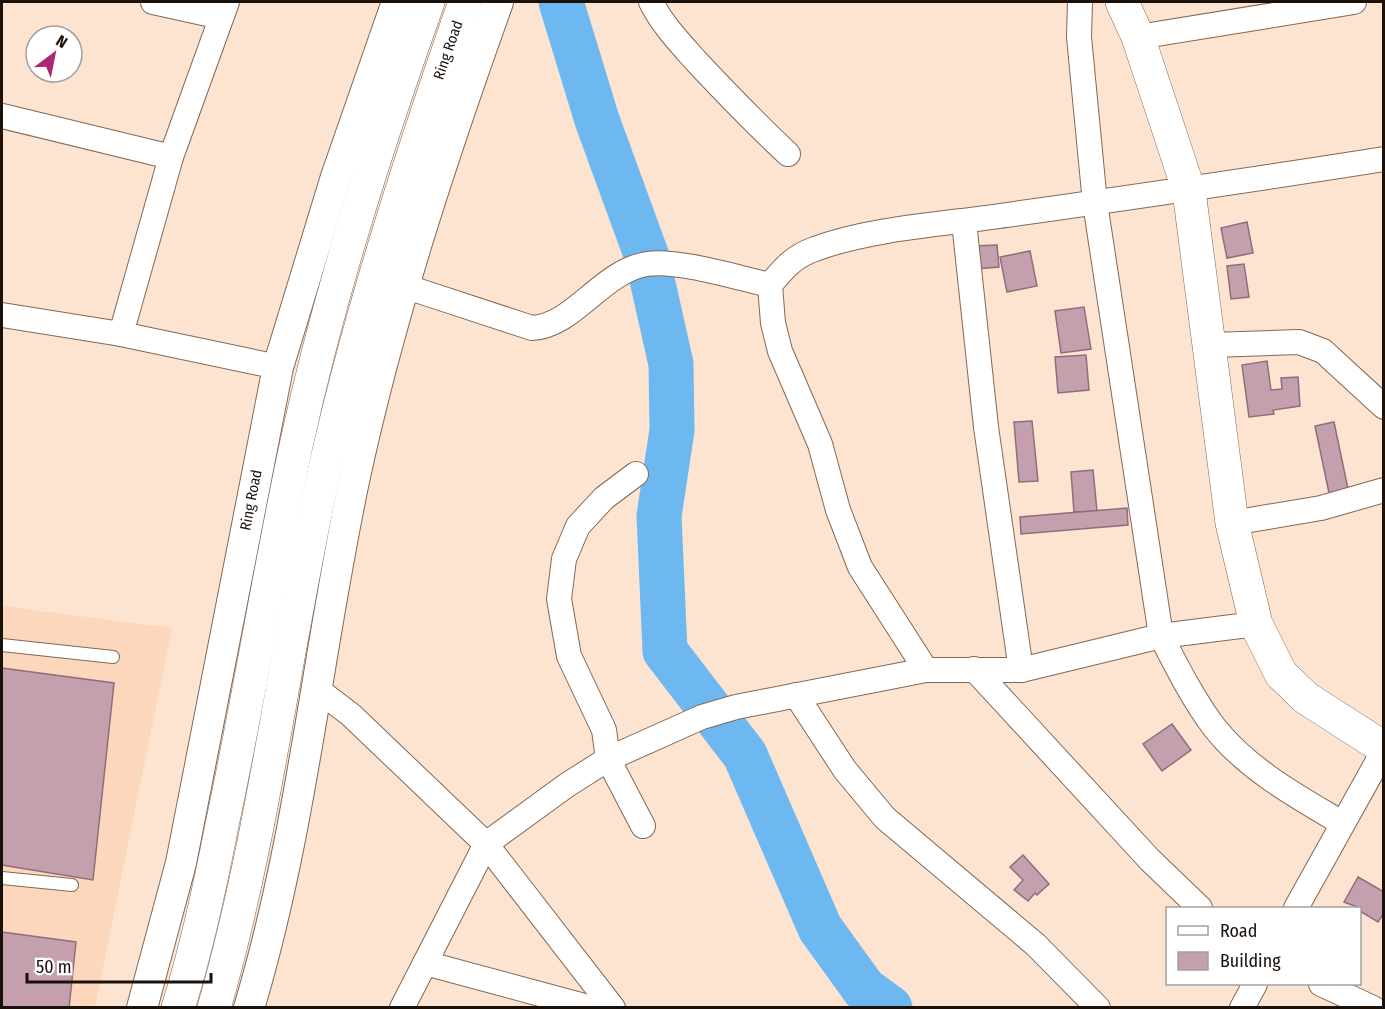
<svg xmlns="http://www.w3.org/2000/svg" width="1385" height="1009" viewBox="0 0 1385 1009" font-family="'Fira Sans Condensed',sans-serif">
  <rect width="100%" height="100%" fill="#fce4d1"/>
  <path fill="#fcd7bb" d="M2,606l170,22 -77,379 -93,1z"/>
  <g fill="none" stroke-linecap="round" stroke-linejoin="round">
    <path stroke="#6eb8f1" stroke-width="45" d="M561,2l36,118 50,137 24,107 1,66 -13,86 6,135 80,104 75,173 44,61 26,19"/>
  </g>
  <g fill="#c4a0ae" stroke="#8f6e7c" stroke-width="1.5">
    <path d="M1247,222l6,31 -26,5 -6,-30z"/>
    <path d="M997,245l2,22 -23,2 -2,-23z"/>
    <path d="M1030,251l7,35 -30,6 -7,-35z"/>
    <path d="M1244,264l5,33 -18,2 -4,-33z"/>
    <path d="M1084,307l7,42 -30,4 -6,-42z"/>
    <path d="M1086,355l3,35 -31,3 -3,-36z"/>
    <path d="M1267,361l4,29 11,-1 -1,-11 17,-1 2,29 -27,4 1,4 -25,3 -7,-52z"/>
    <path d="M1032,421l6,60 -19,1 -5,-60z"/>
    <path d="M1334,422l14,67 -19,4 -14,-67z"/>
    <path d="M1093,470l4,41 -23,1 -3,-40z"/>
    <path d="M1127,508l1,17 -107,9 -1,-17z"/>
    <path d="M2,668l112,15 -21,197 -91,-15z"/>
    <path d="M1172,724l19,26 -29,21 -19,-27z"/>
    <path d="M1023,855l26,29 -12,11 -2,-2 -7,8 -14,-11 9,-10 -13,-13z"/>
    <path d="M1358,877l26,15v21l-6,9 -18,-11v-3l-16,-6z"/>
    <path d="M2,932l74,10 -7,66h-67z"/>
  </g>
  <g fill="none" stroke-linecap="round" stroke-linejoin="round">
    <g stroke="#836854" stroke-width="14">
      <g id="service">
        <path d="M2,645l111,12"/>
        <path d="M2,878l70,7"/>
      </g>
    </g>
    <g stroke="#836854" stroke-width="26">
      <g id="minor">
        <path d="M153,2l68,15"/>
        <path d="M651,2c11,22 28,40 45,59 30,32 60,63 92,93"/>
        <path d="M1080,2l-1,35 16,166 66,433c16,31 32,63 53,91 33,42 82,69 128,96"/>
        <path d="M1138,37l216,-35"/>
        <path d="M2,116l169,41"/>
        <path d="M964,222l22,205 35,243"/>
        <path d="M404,286l128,42c42,-2 70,-57 115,-64 30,-5 91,14 123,21"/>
        <path d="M2,315l119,19 157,33"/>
        <path d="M121,334l50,-177 56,-155"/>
        <path d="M1211,345l88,-3 24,9 61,56"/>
        <path d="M636,474l-32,24 -26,28 -14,33 -5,40 10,57 35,74 4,29 35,67"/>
        <path d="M1232,523l89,-15 63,-18"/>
        <path d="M974,669l176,191 50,48"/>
        <path d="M926,670l-66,-103 -22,-57 -18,-66 -40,-93 -7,-28 -3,-38c13,-16 24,-29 45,-36 56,-21 132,-25 192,-34 126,-18 251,-36 377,-56"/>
        <path d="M317,689l34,26 135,129 127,164"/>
        <path d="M796,695l49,75 40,48 151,127 62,63"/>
        <path d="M1296,908l88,-158"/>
        <path d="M425,963l167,45"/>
        <path d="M1321,984l52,24"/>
        <path d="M402,1008l84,-164 81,-59 41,-26 94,-42 34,-10 190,-37h95l140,-34 95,-12"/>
        <path d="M1242,1008l13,-24"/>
      </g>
    </g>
    <g stroke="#836854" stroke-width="32">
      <g id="tertiary">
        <path d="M142,1008l39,-145 97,-496 58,-190 61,-175"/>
        <path d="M249,1008c52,-173 68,-352 105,-527 35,-163 88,-323 144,-479"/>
      </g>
    </g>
    <g stroke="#836854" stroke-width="34">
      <path id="secondary" d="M1122,2l16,35 51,154 43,332 24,101 25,50 25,24 78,50"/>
    </g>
    <g stroke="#836854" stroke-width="34">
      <g id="trunk">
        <path d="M178,1008c19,-60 32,-121 44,-183 27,-126 47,-253 74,-379 33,-151 80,-298 132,-444"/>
        <path d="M214,1008c49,-170 69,-345 106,-517 36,-167 89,-328 145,-489"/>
      </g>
    </g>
    <use href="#service" stroke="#fff" stroke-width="12"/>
    <use href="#minor" stroke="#fff" stroke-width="24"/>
    <use href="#tertiary" stroke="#fff" stroke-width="30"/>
    <use href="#secondary" stroke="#fff" stroke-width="33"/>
    <use href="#trunk" stroke="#fff" stroke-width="33"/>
  </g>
  <g text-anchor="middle" stroke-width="4.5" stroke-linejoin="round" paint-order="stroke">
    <g font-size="15" fill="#1b1109" stroke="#fff">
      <text transform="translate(448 50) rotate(-71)" y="5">Ring Road</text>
      <text transform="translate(251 500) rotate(-79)" y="5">Ring Road</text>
    </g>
  </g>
  <rect width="1385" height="1009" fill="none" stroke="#1b1109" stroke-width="6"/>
  <rect x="1166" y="907" width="195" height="78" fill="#ffffff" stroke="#a4a09d" stroke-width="1.5"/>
  <rect x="1178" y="926" width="30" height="9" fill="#ffffff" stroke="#a4a09d" stroke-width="1.5"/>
  <text x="1220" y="937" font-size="18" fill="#1b1109">Road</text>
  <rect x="1178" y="952" width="30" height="18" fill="#c4a0ae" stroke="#a4a09d" stroke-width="1.5"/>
  <text x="1220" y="967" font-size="18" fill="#1b1109">Building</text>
  <g transform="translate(54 54) rotate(32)"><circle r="28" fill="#ffffff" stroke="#a4a09d" stroke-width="1.5"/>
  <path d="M0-4.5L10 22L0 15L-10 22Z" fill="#aa2773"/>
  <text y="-9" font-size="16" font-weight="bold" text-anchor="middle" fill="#1b1109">N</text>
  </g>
  <path d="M27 973v9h184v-9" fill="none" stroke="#1b1109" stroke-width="3"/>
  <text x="36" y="973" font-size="18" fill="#1b1109" stroke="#ffffff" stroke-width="4.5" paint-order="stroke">50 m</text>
</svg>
